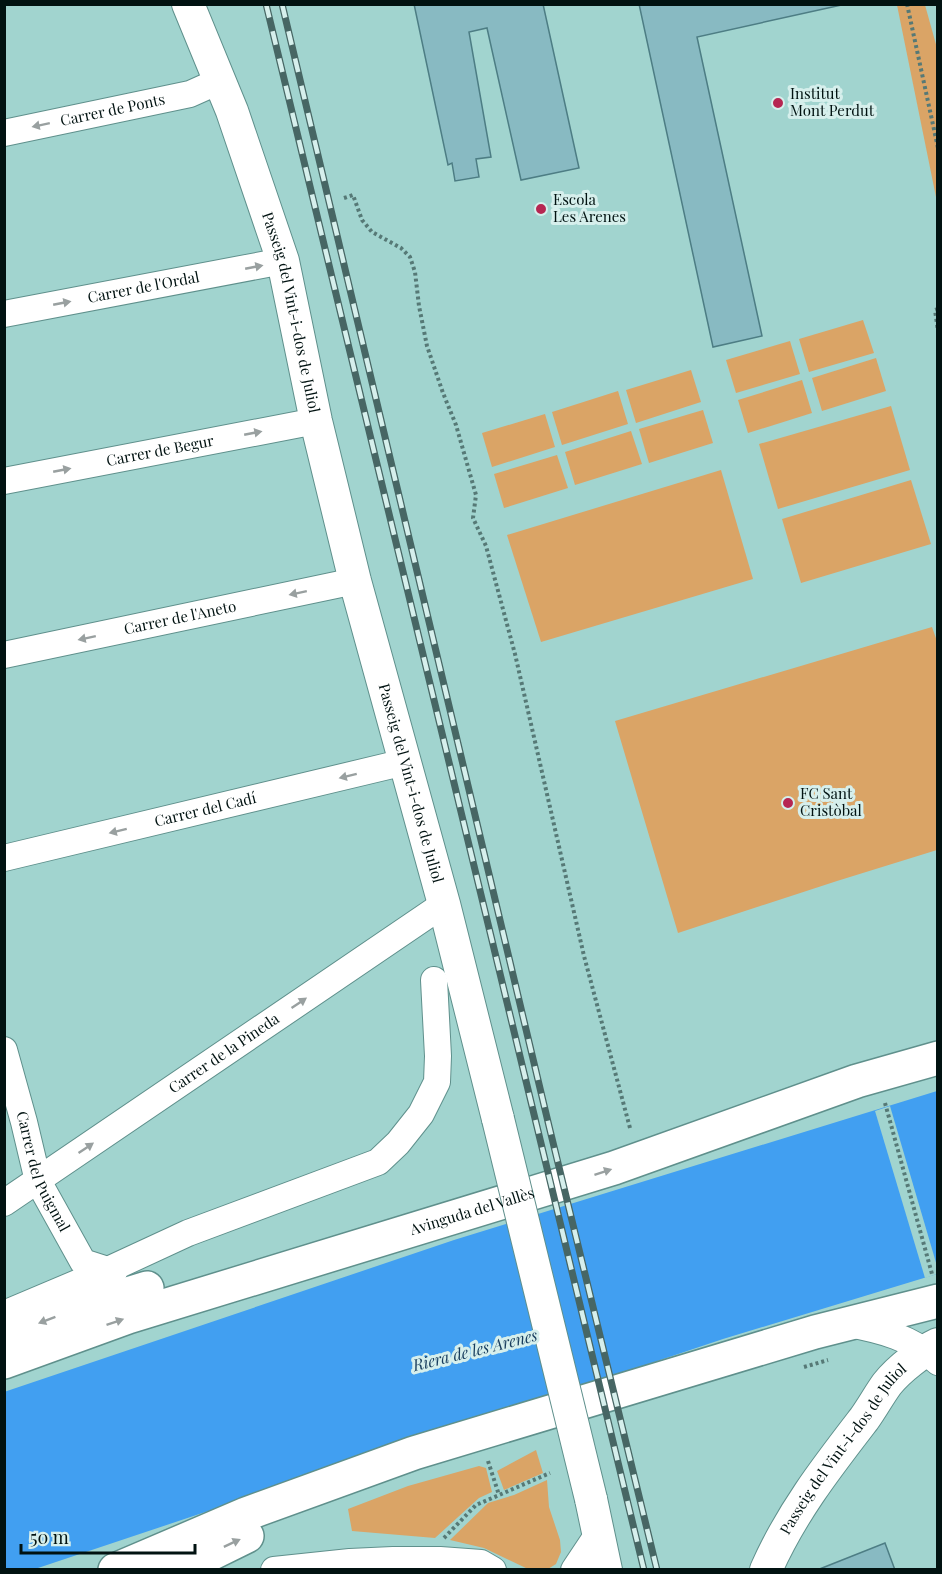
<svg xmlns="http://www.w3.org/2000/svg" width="942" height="1574" viewBox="0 0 942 1574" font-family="'Playfair Display',serif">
  <rect width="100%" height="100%" fill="#a1d4cf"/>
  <g fill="#daa466">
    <path d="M897,5h28l12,43v154z"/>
    <path d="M863,320l11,33 -65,19 -10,-33z"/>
    <path d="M790,341l10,33 -64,19 -10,-33z"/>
    <path d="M876,358l10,33 -64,20 -10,-33z"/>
    <path d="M691,370l10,32 -65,21 -10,-33z"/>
    <path d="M802,380l10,33 -64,20 -10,-33z"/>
    <path d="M618,391l10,33 -66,21 -10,-33z"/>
    <path d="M891,406l19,64 -132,39 -19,-65z"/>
    <path d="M703,410l10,33 -64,20 -10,-34z"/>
    <path d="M545,414l10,33 -63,20 -10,-34z"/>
    <path d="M631,431l11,33 -67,21 -10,-33z"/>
    <path d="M557,455l11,33 -64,20 -10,-34z"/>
    <path d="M721,470l32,109 -212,63 -34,-107z"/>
    <path d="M911,480l20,64 -130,39 -19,-64z"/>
    <path d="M932,627l6,17 -1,206 -100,31 -159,52 -63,-212z"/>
    <path d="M536,1450l7,23 -39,17 -7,-19z"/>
    <path d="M479,1466l7,2 6,24 -13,6 -44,40 -83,-7 -4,-22 60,-23z"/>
    <path d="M547,1480l2,27 11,33 1,12 -5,12 -8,5h-20l-44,-21 -34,-8 38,-37 26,-8z"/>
  </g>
  <path fill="#419ff1" d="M937,1091v183l-214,65 -688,230h-30l-1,-177 450,-152z"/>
  <path fill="#a1d4cf" d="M890,1106l47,160v8l-12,4 -50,-167z"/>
  <g fill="#88bac2" stroke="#4d7d84" stroke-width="1.5">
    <path d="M414,4h129l36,164 -58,12 -34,-152 -18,4 22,125 -15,2 3,18 -24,4 -3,-18 -4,2z"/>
    <path d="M639,4h207l-149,33 65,299 -49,11z"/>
    <path d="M885,1543l10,27h-78z"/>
  </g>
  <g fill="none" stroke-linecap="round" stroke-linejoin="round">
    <g stroke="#5f908c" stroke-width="28">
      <g id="minor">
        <path id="s1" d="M4,133l186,-39 29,-13"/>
        <path id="s2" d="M4,314l279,-53"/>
        <path id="s3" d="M4,481l312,-60"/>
        <path id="s4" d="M4,655l351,-74"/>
        <path id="s5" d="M4,858l401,-96"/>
        <path id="s6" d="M4,1050l20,72 14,59 45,81 31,10"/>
        <path id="s7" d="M4,1203l440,-299"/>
        <path d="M4,1314l104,-44 80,-37 190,-71 20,-19 23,-29 16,-32 1,-26 -4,-76"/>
        <path d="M849,1324c32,6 64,14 89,38"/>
        <path d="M274,1570l76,-8 43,-2h47l41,3 12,7"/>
        <path d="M574,1570l24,-36"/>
      </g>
    </g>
    <g stroke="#5f908c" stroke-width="34">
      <g id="tertiary">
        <path id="s8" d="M188,4l44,107 51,150 33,160 39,160 89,323 54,215"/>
        <path d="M591,1499l15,71"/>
        <path id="s9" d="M766,1570c25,-57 61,-103 98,-151 8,-11 15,-24 23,-35 12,-15 34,-32 51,-40"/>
      </g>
    </g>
    <g stroke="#5f908c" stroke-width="36">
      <g id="secondary">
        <path d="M4,1336l55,-21 88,-27"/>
        <path id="s10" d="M4,1362l124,-45 486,-149 243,-87 81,-23"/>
        <path d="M115,1570l131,-56 168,-61 401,-121 123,-31"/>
        <path d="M178,1570l69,-34"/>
      </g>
    </g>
    <g stroke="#567976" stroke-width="4" stroke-dasharray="3 3" stroke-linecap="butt">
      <path d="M907,4l31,144"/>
      <path d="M344,198l9,-3 9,25 10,12 29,16 9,9 5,15 4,34 8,40 16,47 13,32 20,70 -3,23 13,28 29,108 69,302 46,172"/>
      <path d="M938,309l-3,1 3,21"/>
      <path d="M885,1103l47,171"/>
      <path d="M804,1367l24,-7"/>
      <path d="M488,1461l11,34"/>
      <path d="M444,1538l32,-33 74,-32"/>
    </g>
    <use href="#minor" stroke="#fff" stroke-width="26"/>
    <use href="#tertiary" stroke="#fff" stroke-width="32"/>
    <use href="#secondary" stroke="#fff" stroke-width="33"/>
    <g stroke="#476664" stroke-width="7">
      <g id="rail">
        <path d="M266,4l378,1566"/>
        <path d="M282,4l267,1122 108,444"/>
      </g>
    </g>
    <use href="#rail" stroke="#d6efec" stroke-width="4.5" stroke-dasharray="14" stroke-linecap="butt"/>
    <g stroke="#5f908c" stroke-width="34" stroke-linecap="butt">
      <path id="tertiary-bridge" d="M498,1119l93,380"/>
    </g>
    <use href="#tertiary-bridge" stroke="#fff" stroke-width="32"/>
  </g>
  <defs><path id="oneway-solid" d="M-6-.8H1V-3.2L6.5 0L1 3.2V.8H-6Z" transform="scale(1.5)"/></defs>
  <g fill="#99a0a0">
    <use href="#oneway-solid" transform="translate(41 125) rotate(168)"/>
    <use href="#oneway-solid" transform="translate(254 267) rotate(-11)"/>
    <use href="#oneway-solid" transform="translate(62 303) rotate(-11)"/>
    <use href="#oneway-solid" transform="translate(253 433) rotate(-11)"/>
    <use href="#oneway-solid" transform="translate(62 470) rotate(-11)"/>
    <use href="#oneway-solid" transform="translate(298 593) rotate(168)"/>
    <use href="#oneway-solid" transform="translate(87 638) rotate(168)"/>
    <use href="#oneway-solid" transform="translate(348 776) rotate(166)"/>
    <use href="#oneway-solid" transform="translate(118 831) rotate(166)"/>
    <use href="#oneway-solid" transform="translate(299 1003) rotate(-34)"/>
    <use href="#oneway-solid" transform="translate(86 1148) rotate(-34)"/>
    <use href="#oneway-solid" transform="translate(603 1172) rotate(-18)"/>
    <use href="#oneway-solid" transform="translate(47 1320) rotate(159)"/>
    <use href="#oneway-solid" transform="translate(115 1322) rotate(-19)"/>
    <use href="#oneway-solid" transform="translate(232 1543) rotate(-25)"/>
  </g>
  <g fill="#b62652" stroke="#d6efec" stroke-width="2">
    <circle cx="778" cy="103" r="6"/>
    <circle cx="541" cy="209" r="6"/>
    <circle cx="788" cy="803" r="6"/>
  </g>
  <g text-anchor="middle" stroke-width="6" stroke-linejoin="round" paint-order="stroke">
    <g font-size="15" fill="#011211" stroke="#d6efec" text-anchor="start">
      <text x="790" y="99">Institut<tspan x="790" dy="17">Mont Perdut</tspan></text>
      <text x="553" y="205">Escola<tspan x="553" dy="17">Les Arenes</tspan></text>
      <text x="800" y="799">FC Sant<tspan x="800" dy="17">Cristòbal</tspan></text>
    </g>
    <g font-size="15" fill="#011211" stroke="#d6efec">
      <text dy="5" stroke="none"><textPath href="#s1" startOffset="111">Carrer de Ponts</textPath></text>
      <text dy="5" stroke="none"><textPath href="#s2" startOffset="142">Carrer de l'Ordal</textPath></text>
      <text dy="5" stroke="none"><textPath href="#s8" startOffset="326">Passeig del Vint-i-dos de Juliol</textPath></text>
      <text dy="5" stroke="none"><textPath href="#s3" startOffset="159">Carrer de Begur</textPath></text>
      <text dy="5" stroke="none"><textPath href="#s4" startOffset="180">Carrer de l'Aneto</textPath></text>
      <text dy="5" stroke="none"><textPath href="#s8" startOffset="812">Passeig del Vint-i-dos de Juliol</textPath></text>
      <text dy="5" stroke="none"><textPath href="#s5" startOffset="207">Carrer del Cadí</textPath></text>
      <text dy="5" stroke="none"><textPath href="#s7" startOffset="266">Carrer de la Pineda</textPath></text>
      <text dy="5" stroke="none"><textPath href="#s6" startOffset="128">Carrer del Puigmal</textPath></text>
      <text dy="5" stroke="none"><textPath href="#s10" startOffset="492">Avinguda del Vallès</textPath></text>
      <text dy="5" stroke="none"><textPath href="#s9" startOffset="144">Passeig del Vint-i-dos de Juliol</textPath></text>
    </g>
    <g font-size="16" font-style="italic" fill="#163b5c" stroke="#d6efec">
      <text transform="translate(475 1350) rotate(-14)" y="6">Riera de les Arenes</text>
    </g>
  </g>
  <rect width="942" height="1574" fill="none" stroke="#011211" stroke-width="12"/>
  <path d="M21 1544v9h174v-9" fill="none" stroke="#011211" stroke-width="3"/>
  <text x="30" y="1544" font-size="18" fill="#011211" stroke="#d6efec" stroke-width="4.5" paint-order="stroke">50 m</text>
</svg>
